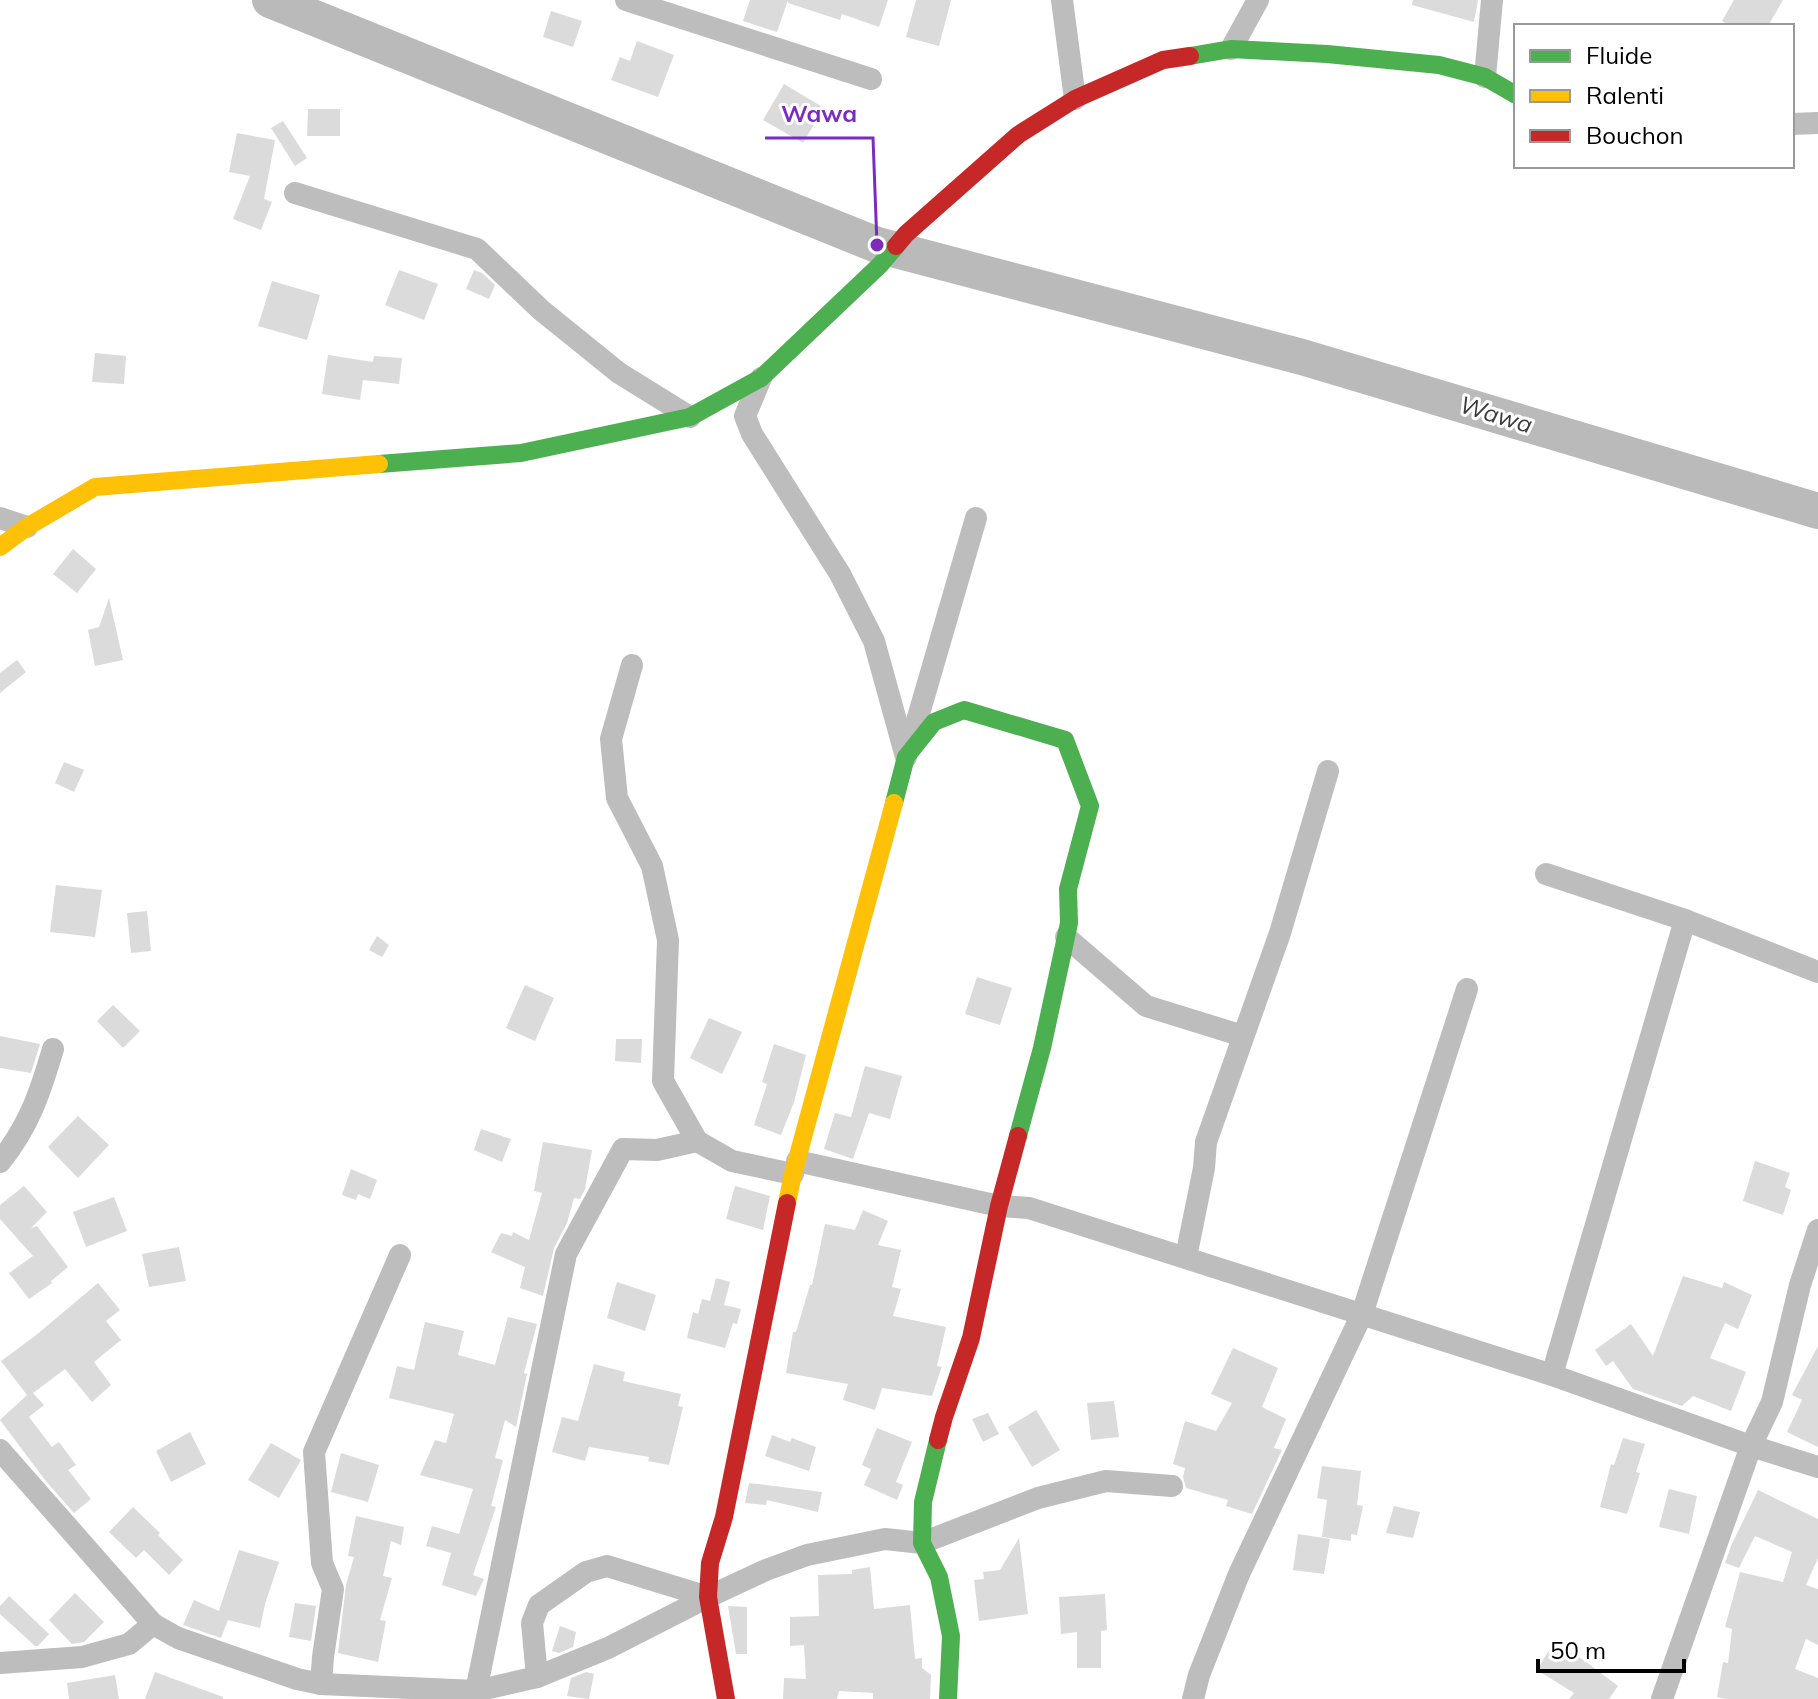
<svg xmlns="http://www.w3.org/2000/svg" width="1818" height="1699" viewBox="0 0 1818 1699" font-family="Mulish,sans-serif">
  <rect width="100%" height="100%" fill="#fff"/>
  <g fill="none" stroke-linecap="round" stroke-linejoin="round">
    <path stroke="#bababa" stroke-width="36" d="M270,0l607,245 425,112 516,154"/>
  </g>
  <g fill="#dbdbdb">
    <path d="M750,0h38l-11,32 -34,-11z"/>
    <path d="M788,0h100l-9,27 -37,-13 -2,6 -52,-17z"/>
    <path d="M916,0h35l-12,46 -33,-9z"/>
    <path d="M1413,0h65l-4,22 -62,-17z"/>
    <path d="M1734,0h49l-15,26h-37l-9,-5z"/>
    <path d="M551,11l31,10 -9,26 -30,-10z"/>
    <path d="M637,41l37,14 -16,42 -47,-17 9,-23 10,4z"/>
    <path d="M784,84l40,24 -21,35 -40,-23z"/>
    <path d="M308,109h32v27h-33z"/>
    <path d="M283,121l24,37 -12,8 -24,-38z"/>
    <path d="M237,133l38,7 -11,59 8,3 -11,28 -28,-11 17,-43 -21,-4z"/>
    <path d="M399,270l39,14 -14,36 -39,-15z"/>
    <path d="M474,270l8,3 13,12 -6,14 -23,-10z"/>
    <path d="M272,281l48,14 -13,45 -49,-14z"/>
    <path d="M95,353l31,3 -2,28 -32,-2z"/>
    <path d="M328,355l45,7 1,-6 28,2 -3,26 -36,-4 -3,20 -38,-6z"/>
    <path d="M73,549l23,20 -19,24 -24,-19z"/>
    <path d="M109,598l14,62 -28,6 -7,-36 11,-3z"/>
    <path d="M17,660l9,12 -26,21v-20z"/>
    <path d="M64,762l20,8 -10,22 -19,-9z"/>
    <path d="M56,885l46,5 -7,47 -45,-5z"/>
    <path d="M147,911l4,40 -20,2 -4,-40z"/>
    <path d="M377,936l12,9 -7,12 -13,-7z"/>
    <path d="M977,977l35,11 -12,37 -35,-11z"/>
    <path d="M525,985l29,13 -19,43 -29,-13z"/>
    <path d="M113,1005l27,26 -17,17 -26,-27z"/>
    <path d="M709,1018l33,14 -20,42 -32,-16z"/>
    <path d="M0,1036l40,8 -9,29 -31,-5z"/>
    <path d="M616,1039h26l-1,24 -26,-2z"/>
    <path d="M774,1044l32,11 -12,47 -13,33 -27,-10 13,-41 -5,-2z"/>
    <path d="M865,1066l37,10 -12,43 -21,-6 -16,46 -29,-10 11,-36 16,4z"/>
    <path d="M78,1116l31,29 -31,33 -30,-31z"/>
    <path d="M481,1129l30,10 -9,23 -28,-12z"/>
    <path d="M543,1142l49,8 -7,39 -5,10 -6,-1 -7,25 -13,25 -11,48 -23,-8 5,-21 -34,-15 10,-19 11,3 1,-4 16,8 13,-47 -8,-2z"/>
    <path d="M1755,1161l35,12 -5,14 6,3 -8,25 -40,-14z"/>
    <path d="M351,1169l26,11 -7,19 -12,-5 -2,6 -14,-5z"/>
    <path d="M24,1186l23,26 -16,16 6,-2 31,41 -17,14 1,2 -23,16 -20,-26 24,-17 -33,-37v-14z"/>
    <path d="M735,1186l35,10 -7,34 -37,-11z"/>
    <path d="M114,1197l13,34 -41,16 -13,-35z"/>
    <path d="M863,1210l25,11 -10,24 23,5 -9,37 9,2 -8,27 53,11 -9,39 5,1 -1,2 -9,27 -50,-8 -7,22 -32,-10 5,-16 -62,-11 7,-41h3l14,-47h2l13,-61 30,6z"/>
    <path d="M179,1247l7,34 -37,6 -7,-33z"/>
    <path d="M1683,1276l39,12 2,-6 28,13 -14,34 -13,-6 -15,35 36,14 -15,39 -38,-15 -11,10 -49,-17 -20,-28 -7,5 -11,-16 36,-26 22,32z"/>
    <path d="M716,1278l14,4 -6,23 17,4 -4,15 -4,-1 -8,25 -38,-10 6,-26 5,2 4,-15 8,2z"/>
    <path d="M617,1282l39,13 -11,36 -38,-13z"/>
    <path d="M98,1283l22,27 -14,11 15,19 -27,22 17,23 -19,17 -27,-33 -32,24 11,12 -15,12 23,30 7,-5 17,23 -8,5 23,29 -17,14 -29,-33 -45,-60 27,-25 -26,-34 34,-25z"/>
    <path d="M508,1317l29,7 -13,49 3,1 -11,53 -11,-7 -10,38 8,2 -12,46 5,1 -23,68 11,4 -8,17 -34,-11 9,-32 -25,-7 6,-20 27,8 14,-45 -53,-14 15,-35 11,3 8,-29 -65,-16 8,-32 17,4 11,-48 39,9 -6,24 37,10z"/>
    <path d="M1818,1346v101l-31,-15 15,-32 -10,-5z"/>
    <path d="M1233,1348l45,20 -16,39 24,12 -12,29 8,2 -30,64 -26,-8 2,-6 -42,-12 -3,-11 2,-9 -12,-4 12,-43 31,10 16,-28 -21,-9z"/>
    <path d="M594,1364l31,8 -2,9 58,13 -3,12 5,1 -14,58 -21,-4 1,-4 -60,-10 -4,14 -33,-9 10,-35 16,4z"/>
    <path d="M1114,1401l5,36 -28,3 -4,-37z"/>
    <path d="M1036,1410l24,40 -28,17 -24,-40z"/>
    <path d="M988,1413l11,21 -16,8 -11,-23z"/>
    <path d="M877,1428l35,14 -16,40 7,3 -6,15 -33,-15 7,-16 -9,-4z"/>
    <path d="M190,1432l16,32 -35,18 -15,-31z"/>
    <path d="M772,1435l18,7 2,-4 24,9 -7,24 -44,-15z"/>
    <path d="M1623,1438l22,6 -9,28 4,1 -13,41 -27,-7 11,-43 3,1z"/>
    <path d="M271,1443l30,17 -22,38 -31,-18z"/>
    <path d="M341,1453l38,12 -11,37 -37,-10z"/>
    <path d="M1322,1466l39,5 -4,34 6,1 -6,29 -6,-1v7l-29,-4 5,-37 -10,-2z"/>
    <path d="M749,1483l73,9 -4,20 -51,-12 -1,5 -21,-2z"/>
    <path d="M1669,1489l28,7 -8,38 -30,-7z"/>
    <path d="M1758,1490l60,29v39l-12,27 12,4v56l-12,-6 -11,30 23,9v21h-92l-9,-2 6,-35 5,1 4,-34 -7,-2 15,-55 43,10 9,-30 -37,-16 -16,32 -14,-5 6,-17z"/>
    <path d="M1394,1506l26,6 -7,26 -27,-5z"/>
    <path d="M133,1507l27,26 -2,2 25,25 -14,15 -25,-25 -8,8 -27,-26z"/>
    <path d="M356,1516l48,11 -3,18 -10,-4 -8,35 9,2 -12,42 6,1 -8,41 -40,-9 8,-68 8,-28 -6,-1z"/>
    <path d="M1298,1534l32,5 -6,35 -31,-4z"/>
    <path d="M1019,1538l9,76 -49,7 -5,-41 10,-1 -1,-7 17,-2z"/>
    <path d="M239,1550l40,12 -14,42 -5,24 -32,-8 -7,18 -38,-13 11,-25 25,11z"/>
    <path d="M870,1567l4,42 36,-4 5,54 7,-1v10l9,7 -1,24h-57v-6l-34,-2 -2,8h-54l1,-21 22,1 -2,-34 -14,1v-29l29,-1 -1,-41 34,-1v-4z"/>
    <path d="M75,1593l29,29 -20,20 -12,2 -23,-24z"/>
    <path d="M1105,1594l2,36 -6,1v37h-24v-36l-16,2 -2,-37z"/>
    <path d="M9,1596l40,38 -11,12h-3l-35,-32v-8z"/>
    <path d="M295,1603l21,3 -5,35 -22,-4z"/>
    <path d="M728,1606l19,1v47h-11z"/>
    <path d="M560,1626l16,6 -3,15 -14,6 -7,-2z"/>
    <path d="M1554,1642l31,19 33,25 -9,13h-40l5,-6 -37,-23z"/>
    <path d="M155,1672l68,25v2h-78z"/>
    <path d="M586,1672l8,2 -5,25 -22,-3 4,-18z"/>
    <path d="M115,1675l4,24h-50l-2,-16z"/>
  </g>
  <g fill="none" stroke-linecap="round" stroke-linejoin="round">
    <g stroke="#bdbdbd" stroke-width="22">
      <path d="M626,0l245,79"/>
      <path d="M1062,0l13,99"/>
      <path d="M1231,49l27,-49"/>
      <path d="M1485,77l7,-77"/>
      <path d="M1792,124l26,-1"/>
      <path d="M295,193l182,56 64,61 78,63 71,44"/>
      <path d="M761,378l-16,38 7,18 88,140 34,67 32,116"/>
      <path d="M0,518l27,9"/>
      <path d="M632,665l-21,74 6,59 35,68 16,74 -5,141 34,60 35,20 61,13"/>
      <path d="M909,748l67,-230"/>
      <path d="M1546,874l139,46 133,52"/>
      <path d="M1066,937l80,69 97,30"/>
      <path d="M797,1161l202,45 30,2 523,167 199,71 67,21"/>
      <path d="M0,1162c29,-36 40,-69 53,-113"/>
      <path d="M1186,1257l18,-89 2,-26 74,-209 48,-162"/>
      <path d="M1552,1375l133,-455"/>
      <path d="M0,1450l153,174 25,14 119,41 24,5 155,7 61,-14 71,-29 100,-51 58,-27 41,-15 78,-16 37,4 116,-45 68,-17 66,5"/>
      <path d="M0,1663l82,-6 47,-13 24,-20"/>
      <path d="M537,1677l-5,-54 7,-18 47,-33 21,-6 101,31"/>
      <path d="M321,1684l2,-27 10,-68 -11,-26 -8,-111 86,-197"/>
      <path d="M476,1691l90,-437 57,-105 34,1 40,-9"/>
      <path d="M1193,1699l6,-24 40,-101 123,-260 105,-325"/>
      <path d="M1662,1699l89,-253 21,-44 28,-117 18,-55"/>
    </g>
    <g stroke="#4caf50" stroke-width="18">
      <path d="M1190,56l41,-7 96,5 112,11 46,12 31,18"/>
      <path d="M379,464l142,-11 169,-36 71,-39 119,-113 16,-19"/>
      <path d="M894,803l12,-46 28,-35 30,-12 101,30 25,66 -22,83 1,34 -27,125 -24,88"/>
      <path d="M938,1440l-15,62 -1,41 17,34 12,59 -3,63"/>
    </g>
    <g stroke="#ffc107" stroke-width="18">
      <path d="M0,547l27,-20 68,-40 284,-23"/>
      <path d="M787,1203l6,-29 101,-371"/>
    </g>
    <g stroke="#c62828" stroke-width="18">
      <path d="M896,246l10,-12 112,-99 57,-36 88,-39 27,-4"/>
      <path d="M938,1440l6,-23 27,-79 28,-132 19,-70"/>
      <path d="M726,1699l-18,-102 2,-34 14,-46 63,-314"/>
    </g>
  </g>
  <g text-anchor="middle" stroke-width="6" stroke-linejoin="round" paint-order="stroke">
    <g font-size="24" font-style="italic" fill="#3d3d3d" stroke="#fff">
      <text transform="translate(1496 415) rotate(17)" y="8">Wawa</text>
    </g>
  </g>
  <path fill="none" stroke="#7b2cbf" stroke-width="3" d="M877 245L873 138H765"/>
  <circle fill="#7b2cbf" stroke="#fff" stroke-width="3" cx="877" cy="245" r="8"/>
  <g font-size="24" text-anchor="middle" font-weight="bold" fill="#7b2cbf" stroke="#fff" stroke-width="6" stroke-linejoin="round" paint-order="stroke">
    <text x="819" y="122">Wawa</text>
  </g>
  <rect x="1514" y="24" width="280" height="144" fill="#ffffff" stroke="#999999" stroke-width="2"/>
  <rect x="1530" y="50" width="40" height="12" fill="#4caf50" stroke="#999999" stroke-width="2"/>
  <text x="1586" y="64" font-size="24" fill="#000000">Fluide</text>
  <rect x="1530" y="90" width="40" height="12" fill="#ffc107" stroke="#999999" stroke-width="2"/>
  <text x="1586" y="104" font-size="24" fill="#000000">Ralenti</text>
  <rect x="1530" y="130" width="40" height="12" fill="#c62828" stroke="#999999" stroke-width="2"/>
  <text x="1586" y="144" font-size="24" fill="#000000">Bouchon</text>
  <path d="M1538 1659v12h146v-12" fill="none" stroke="#000000" stroke-width="4"/>
  <text x="1550" y="1659" font-size="24" fill="#000000" stroke="#ffffff" stroke-width="6" paint-order="stroke">50 m</text>
</svg>
